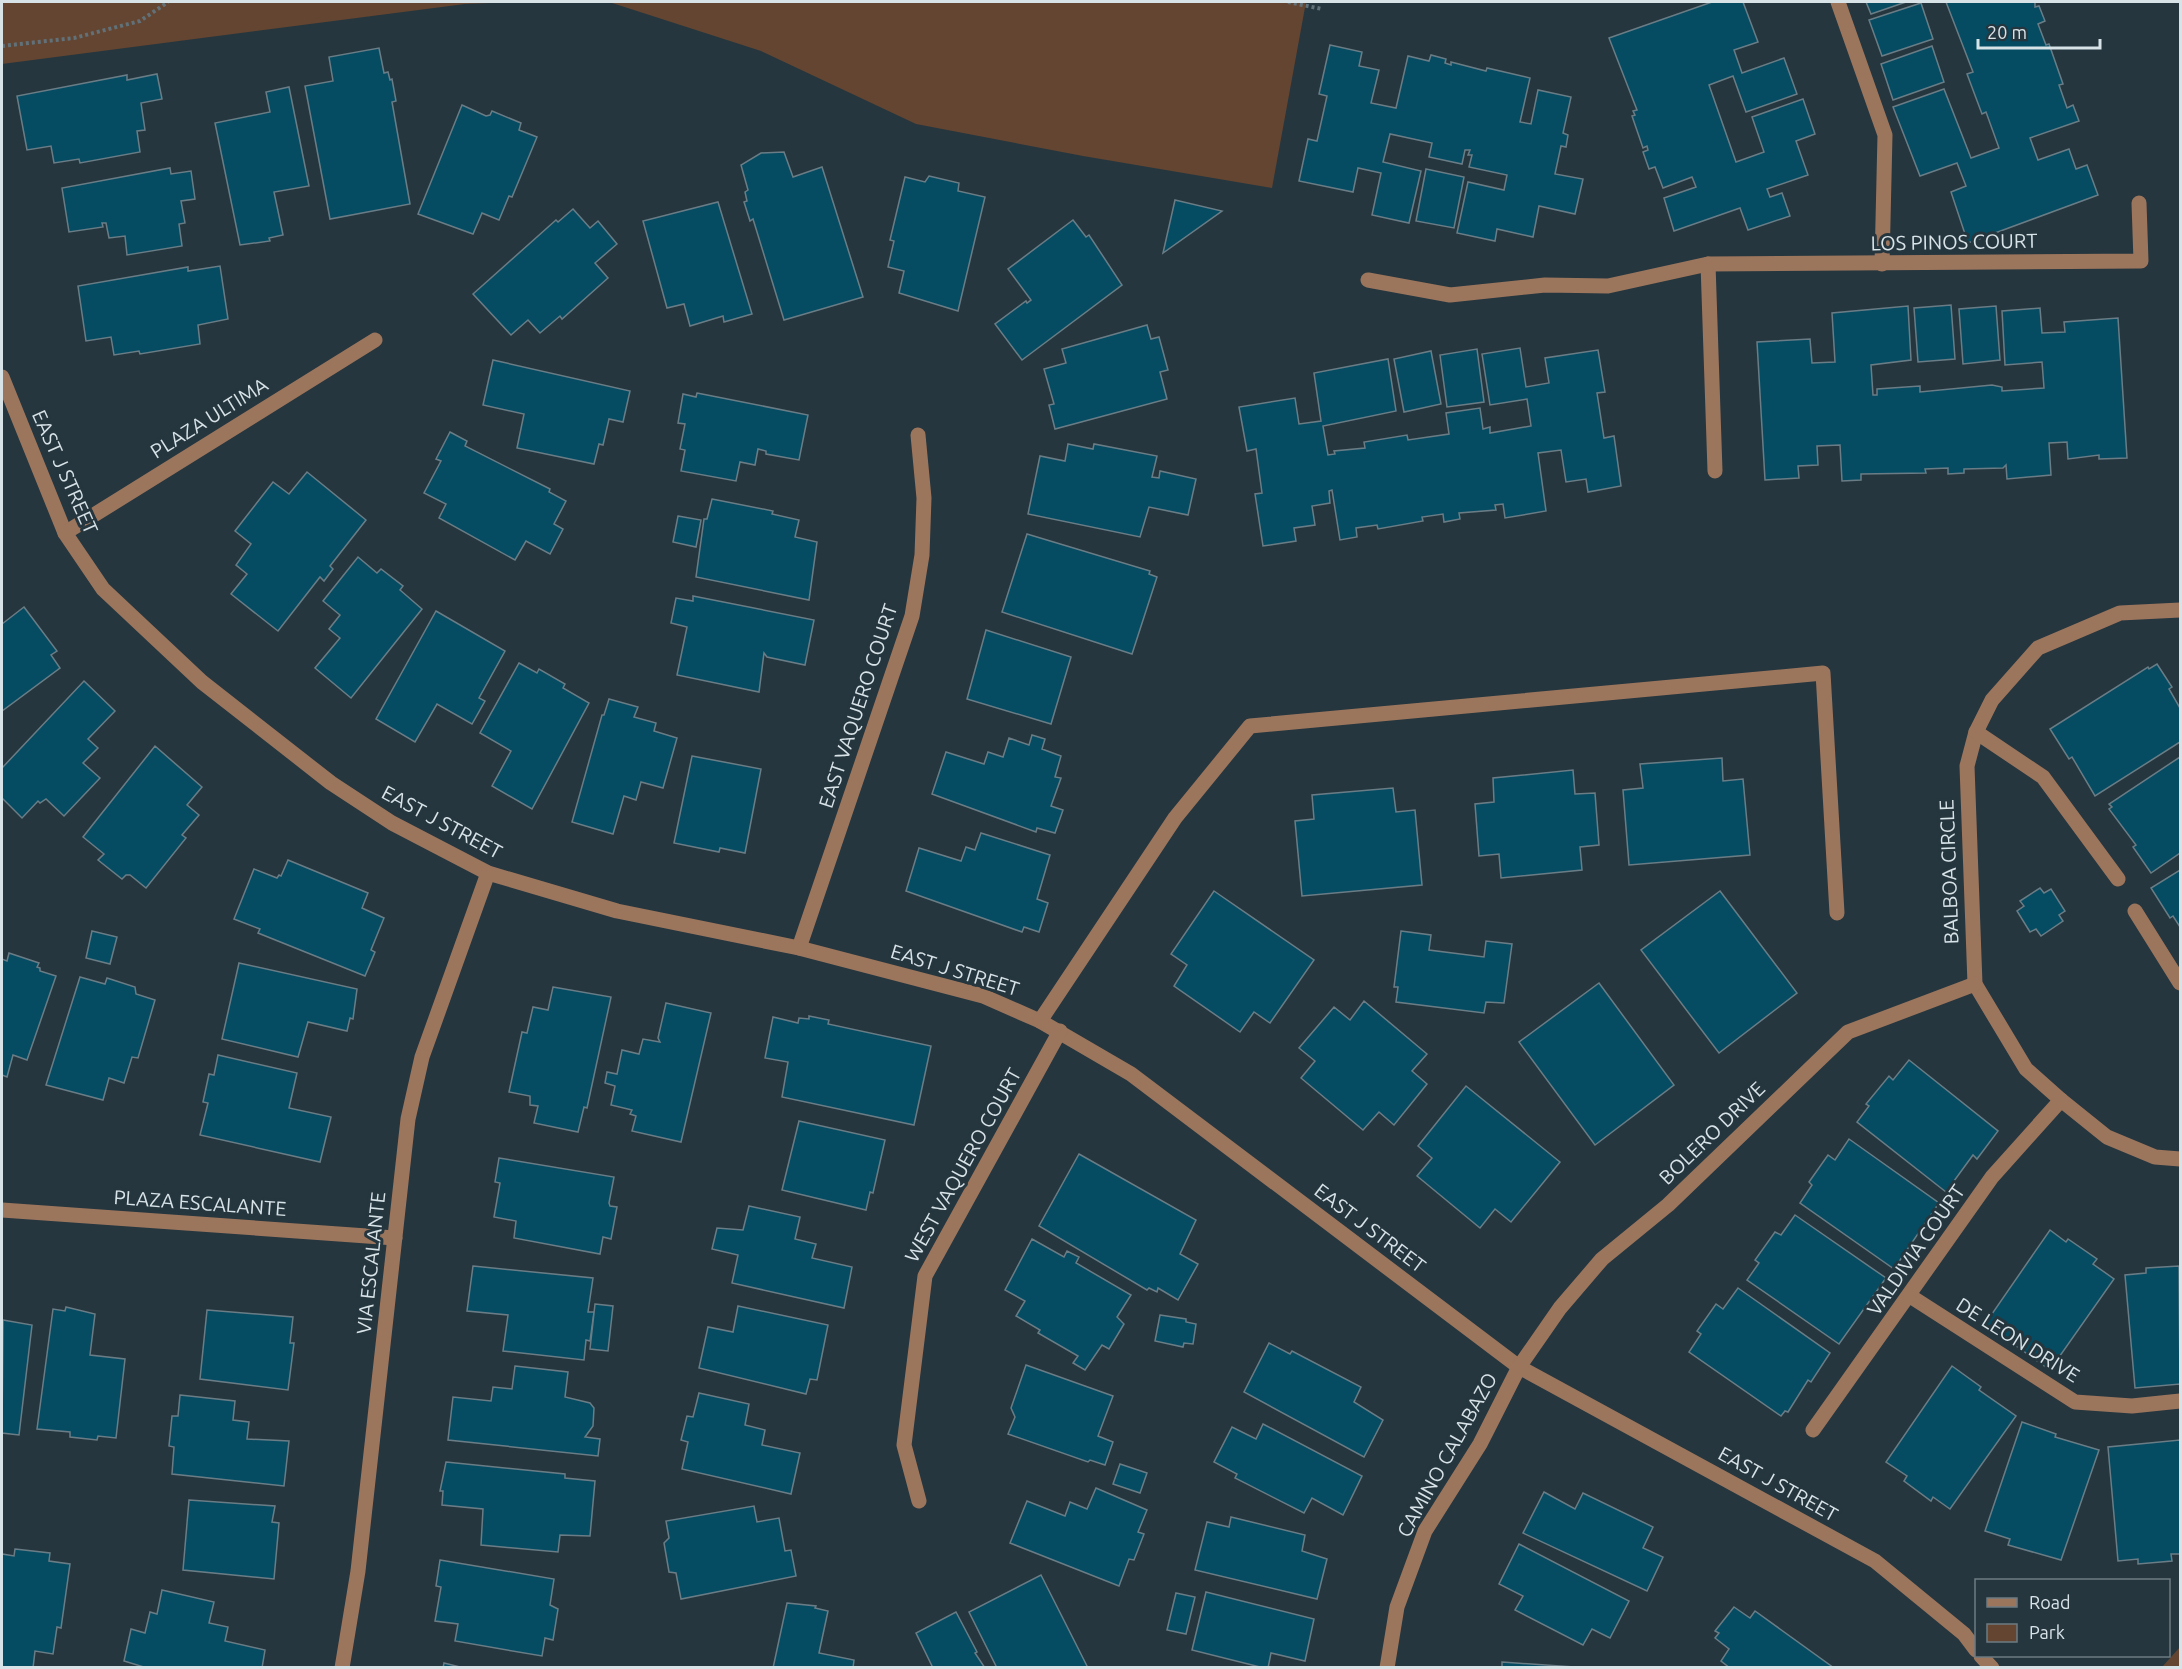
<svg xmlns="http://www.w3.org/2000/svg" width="2182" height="1669" viewBox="0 0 2182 1669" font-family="Ubuntu,sans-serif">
  <rect width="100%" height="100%" fill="#25363e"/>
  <g fill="#634531">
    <path d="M2,2h515l-52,2 -463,60z"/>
    <path d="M609,2h697l-34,186 -189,-32 -167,-32 -155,-73z"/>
    <path d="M2180,1647v20h-18z"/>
  </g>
  <g fill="#054c63" stroke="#6a7d86" stroke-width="1.5">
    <path d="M1712,2h31l15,40 -24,8 8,23 42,-15 13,36 -51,18 -13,-36 -24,9 27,77 28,-10 -12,-35 51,-18 12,35 -19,7 12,34 -41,14 3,8 12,-4 8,23 -42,14 -8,-22 -66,23 -10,-33 32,-11 -4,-10 -29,11 -8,-21 -6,2 -6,-17 5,-2 -1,-4 -4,2 -11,-32 3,-1 -2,-4 4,-1 -28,-72z"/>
    <path d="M1866,2h40l-35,12z"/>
    <path d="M1946,2h89v5l4,-1 6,15 -7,3 8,21 3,-1 14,40 -4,1 8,23 6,-3 6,16 -49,17 8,22 31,-11 7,20 11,-4 11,30 -130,48 -17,-51 15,-6 -9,-23 -37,13 -27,-69 51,-18 27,69 28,-10 -13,-36 -4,2 -15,-40 6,-2z"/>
    <path d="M1921,3l12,36 -51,17 -13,-36z"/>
    <path d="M1330,45l32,7 -3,14 20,4 -8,33 25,5 12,-52 21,5 2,-6 15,4 -1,4 6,2v-3l35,9 1,-3 43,10 -10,44 11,2 7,-34 33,7 -8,36 5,2 -2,12 -5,-1 -6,28 28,5 -8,35 -36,-8 -6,31 -36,-8 -2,12 -38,-8 11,-51 36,8 3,-15 -38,-8 3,-12h-4l2,-5h-5l-3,14 -33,-7 3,-14 -42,-9 -7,28 38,9 -12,52 -37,-8 9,-42 -23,-5 -5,24 -54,-11 9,-42 9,2 10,-45 -8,-2z"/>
    <path d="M1932,46l12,36 -51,18 -12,-36z"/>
    <path d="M379,48l5,25 4,-1 2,8 2,-1 4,22 -4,1 18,102 -80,15 -25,-133 28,-5 -4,-24z"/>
    <path d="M157,74l5,25 -21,4 4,27 -8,1 3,21 -60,11 -1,-4 -25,4 -3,-17 -24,4 -10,-54 110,-21v5z"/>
    <path d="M289,87l20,99 -35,6 9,43 -14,3 1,3 -30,4 -25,-122 55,-11 -4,-20z"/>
    <path d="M462,105l24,11 4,-1 2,-4 29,12 -2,7 18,7 -25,60 -3,-1 -10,24 -17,-7 -9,21 -55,-20z"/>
    <path d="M784,152l9,25 29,-10 41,130 -79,23 -31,-101 -3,2 -6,-19 3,-1 -2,-9 3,-2 -7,-25 20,-12z"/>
    <path d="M170,168l1,6 20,-3 4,28 -14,2 4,22 -6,1 3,22 -55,9 -2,-19 -16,2 -3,-15h-4l1,4 -34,5 -7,-44z"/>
    <path d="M1426,169l38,8 -10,51 -38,-7z"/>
    <path d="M929,176l30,7 -1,8 27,6 -27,114 -59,-18 5,-22 -16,-4 6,-26 -4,-1 15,-63 20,5z"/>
    <path d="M1175,200l47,11 -59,42z"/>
    <path d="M718,202l34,112 -28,8 -1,-6 -33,10 -6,-22 -17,4 -24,-87z"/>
    <path d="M573,209l17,19 8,-7 19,23 -22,19 13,15 -46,41 -2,-3 -20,17 -12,-13 -17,15 -38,-41 83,-74 2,2z"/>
    <path d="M1073,220l13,17 3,-2 33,50 -100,75 -27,-36 31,-23 1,2 4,-3 -23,-31z"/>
    <path d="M220,266l8,53 -30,6 2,19 -60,10 -1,-3 -25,4 -3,-18 -25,4 -8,-55 110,-19v4z"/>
    <path d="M1951,305l4,54 -37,3 -4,-54z"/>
    <path d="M1908,306l3,54 -40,5 2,30h4v-6l43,-3v6l72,-7 10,2v4l42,-3 -2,-26 -37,3 -3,-54 38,-3 2,25 23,-1 -1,-10 54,-4 9,140 -28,1v-4l-31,4 -1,-17 -18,1 2,32 -44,4 -1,-14 -3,3 -39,1v4l-16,1v-6l-23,1 1,4 -65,1v6l-19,1 -2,-36 -23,1 1,19 -20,1 1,12 -34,2 -8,-138 53,-3 2,24 23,-1 -3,-49z"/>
    <path d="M1996,306l4,54 -37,4 -4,-55z"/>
    <path d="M1147,325l4,14 8,-2 9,33 -8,2 7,27 -112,30 -6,-24 5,-1 -10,-35 22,-6 -4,-14z"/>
    <path d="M1520,348l6,39 23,-4 -4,-25 53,-8 7,42 -8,1 7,45 10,-2 7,50 -33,6 -2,-13 -20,3 -5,-32 -23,3 8,58 -41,7 -2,-14 -8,1 1,5 -37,3 1,6 -16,3 -1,-8 -21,3 1,4 -45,8 -1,-4 -21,3 1,9 -17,3 -8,-50 -3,1 1,12 -18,3 3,19 -21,3 2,13 -33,5 -8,-52 7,-1 -6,-44 -9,2 -8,-44 56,-9 4,26 22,-3 -7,-48 74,-14 8,52 -73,15 5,29 7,-1 -1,-3 31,-3 -1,-6 43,-7 1,5 41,-6 -3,-21 34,-5 3,21 7,-2v6l41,-7 -4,-27 -37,6 -8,-51z"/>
    <path d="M1477,349l7,53 -37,5 -7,-52z"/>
    <path d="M1431,351l10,53 -37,8 -10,-53z"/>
    <path d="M493,360l137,31 -7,31 -14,-3 -6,26 -4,-1 -5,20 -77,-16 7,-34 -41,-9z"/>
    <path d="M697,393l111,22 -9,45 -33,-6v-3l-8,-2 -3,16 -15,-3 -4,19 -55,-10 4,-21 -5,-1 5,-25 -7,-1 5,-29 13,3z"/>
    <path d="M450,432l17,9 -2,5 85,43 -1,3 17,9 -12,23 9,5 -13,25 -24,-13 -11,19 -76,-42 7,-14 -22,-11 17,-32 -5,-2z"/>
    <path d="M1068,444l25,5 1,-5 63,12 -5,21 7,1 1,-7 36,8 -8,36 -39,-8 -9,30 -112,-23 12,-58 25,5z"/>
    <path d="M307,472l59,48 -36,46 3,3 -9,12 -4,-4 -42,54 -47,-37 16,-20 -11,-9 15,-21 -16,-13 38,-49 16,12z"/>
    <path d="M712,499l61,12 -1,3 27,6 -4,17 22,5 -8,58 -113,-23 8,-58h3z"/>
    <path d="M678,516l23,4 -5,27 -23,-5z"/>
    <path d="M1027,534l123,37 -1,3 8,3 -25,77 -130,-42z"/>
    <path d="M358,557l19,16 4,-4 22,17 -3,4 22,19 -71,89 -36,-30 25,-30 -11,-9 11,-14 -17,-14z"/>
    <path d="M693,596l121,24 -9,45 -38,-8 -3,-4 -5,39 -82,-17 10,-48 -16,-4 5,-25 17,3z"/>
    <path d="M24,607l33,44 -6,4 9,13 -58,43v-87z"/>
    <path d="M436,611l69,40 -26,47 6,3 -13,23 -35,-20 -22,38 -39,-23z"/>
    <path d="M986,630l85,27 -20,67 -84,-25z"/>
    <path d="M519,663l18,10 2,-4 26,15 -2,4 26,15 -57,106 -40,-23 19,-35 -31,-18z"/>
    <path d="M2157,664l15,23 -3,2 11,19v34l-85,54 -23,-39 -3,2 -19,-30 98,-62 1,2z"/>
    <path d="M84,681l31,30 -27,28 10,9 -15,15 17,15 -36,38 -18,-17 -6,4 -2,-2 -16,17 -20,-20v-30z"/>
    <path d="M609,699l29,8 -4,10 22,6 -2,8 23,7 -14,50 -22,-6 -5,18 -12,-4 -11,38 -41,-12 30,-107h2z"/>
    <path d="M1032,735l13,4 -3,10 19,7 -6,21 6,1 -10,28 12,4 -8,23 -18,-5 -1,4 -104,-38 14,-42 38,12 4,-12 15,5 6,-19 20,7z"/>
    <path d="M155,746l47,41 -15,18 12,10 -17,20 4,3 -40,50 -16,-13h-4l-4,4 -24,-19 6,-6 -21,-17z"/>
    <path d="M692,756l69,13 -16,84 -25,-5 -1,4 -45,-9z"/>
    <path d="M2180,757v96l-29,20 -18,-26 3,-2 -27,-36 3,-2 -3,-3z"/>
    <path d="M1722,758l1,23 20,-2 7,76 -121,10 -6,-75 20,-2 -3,-24z"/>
    <path d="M1573,770l2,24 20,-1 4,52 -19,2 2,23 -81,8 -2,-24 -20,2 -4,-52 19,-2 -1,-24z"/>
    <path d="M1393,788l3,24 19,-2 7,75 -120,11 -7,-75 19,-2 -2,-24z"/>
    <path d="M981,833l69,22 -13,44 11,4 -9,29 -15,-5 -2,5 -116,-41 13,-43 42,13 5,-14 9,3z"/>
    <path d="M288,860l80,33 -6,15 22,10 -13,32 4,2 -10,24 -107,-43 2,-4 -26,-10 20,-50 23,9 2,-3 2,1z"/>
    <path d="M2180,870v57l-7,-11 -3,2 -19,-30z"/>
    <path d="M2040,888l4,5 7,-4 14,22 -6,4 4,6 -22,15 -5,-7 -6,3 -13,-21 7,-5 -4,-5z"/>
    <path d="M1214,891l100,69 -44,63 -16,-11 -14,20 -66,-46 13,-21 -16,-11z"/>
    <path d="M1720,891l77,102 -78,60 -78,-103z"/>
    <path d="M92,931l25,6 -7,27 -24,-6z"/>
    <path d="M1401,931l30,4 -2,15 55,7 2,-16 26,3 -8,59 -18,-1 -2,11 -88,-11 2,-15h-4z"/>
    <path d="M9,953l30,10 -2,4 3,1v3l16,5 -29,84 -14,-5 -6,22 -5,-2v-116l5,2z"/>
    <path d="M239,963l118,26 -4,30 -3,-1 -3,13 -39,-9 -10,35 -76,-18z"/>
    <path d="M80,977l25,7 2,-6 28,9 1,7 19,6 -17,58 -6,-1 -8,26 -15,-5 -6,22 -57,-15z"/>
    <path d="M1599,983l75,102 -79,60 -76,-103z"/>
    <path d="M553,987l58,10 -24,111 -3,-1 -6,25 -44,-9 4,-17 -8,-1v-9l-21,-4 13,-60 5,1 6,-26 15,3z"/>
    <path d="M1364,1001l63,53 -15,17 15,13 -33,41 -15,-13 -16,18 -62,-52 14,-17 -16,-13 35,-41 16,13z"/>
    <path d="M666,1003l45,10 -30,129 -49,-11 4,-15 -6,-2 2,-4 -21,-5 4,-19 -10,-3 2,-11 10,2 5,-24 17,4 4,-15 17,3 -2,-4z"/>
    <path d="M809,1016l20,4 -1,4 103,22 -17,79 -132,-28 6,-35 -23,-4 8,-41 25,6 1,-5 10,1z"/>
    <path d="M218,1055l79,18 -8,35 42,9 -11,45 -120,-27 8,-32 -5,-1 6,-28 5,1z"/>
    <path d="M1909,1060l89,71 -21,28 -4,-4 -27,37 -89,-70 12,-16 -3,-2 23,-28 4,4z"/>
    <path d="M1466,1086l94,76 -49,60 -16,-13 -15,19 -63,-52 15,-18 -14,-12z"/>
    <path d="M799,1121l86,19 -12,53 -3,-1 -4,18 -84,-20z"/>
    <path d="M1849,1139l90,64 -45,66 -94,-66 12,-18 -3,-3 19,-27 7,5z"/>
    <path d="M1079,1154l117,66 -16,34 18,10 -20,36 -20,-12 -1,4 -8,-4 -2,2 -108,-64z"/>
    <path d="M499,1158l115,19 -5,26 1,3 7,1 -6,32 -8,-2 -3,17 -86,-16 2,-17 -22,-4 6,-34 -5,-1z"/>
    <path d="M749,1206l51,11 -5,22 21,5 -4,14 40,9 -8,41 -112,-25 6,-28 -26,-6 5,-21 26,2z"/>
    <path d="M1795,1215l91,63 -47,66 -92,-64 12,-17 -4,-3 20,-28 6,3z"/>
    <path d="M2050,1230l16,12 2,-3 29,20 -4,5 21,15 -64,91 -65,-46z"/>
    <path d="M1032,1239l32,18 3,-6 12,6 -3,6 55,32 -14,22 7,7 -15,25 -7,-4 -17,25 -12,-7 5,-7 -40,-23 2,-3 -24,-14 9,-15 -20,-11z"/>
    <path d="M473,1266l120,12 -5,34h6l-4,29 -4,-1 -2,20 -81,-9 5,-36 -41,-4z"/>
    <path d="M2179,1266l1,121v-3l-45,4 -10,-113 21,-2v-5z"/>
    <path d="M1738,1288l92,65 -19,29 -3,-2 -20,32 -3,-1 -4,5 -92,-64 12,-18 -4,-3 19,-27 7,5z"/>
    <path d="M595,1304l18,2 -5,45 -18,-2z"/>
    <path d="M738,1306l90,19 -11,55 -7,-1 -4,15 -107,-26 9,-41 25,5z"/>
    <path d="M66,1307l29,7 -5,41 35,4 -9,79 -18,-2 -1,4 -27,-3v-5l-33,-3 16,-120 12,2z"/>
    <path d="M207,1310l86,7 -3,26h4l-6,47 -88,-11z"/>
    <path d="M1160,1315l26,4v3l10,2 -3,20 -9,-1 -1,4 -28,-6z"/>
    <path d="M3,1320l29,5 -13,110 -17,-2z"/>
    <path d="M1269,1343l21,11 2,-3 69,36 -7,15 29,18 -19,37 -120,-65z"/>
    <path d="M1026,1365l87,31 -15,40 15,6 -8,23 -15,-5 -2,2 -80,-28 7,-17 -4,-9z"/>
    <path d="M515,1366l53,6 -3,25 25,6 4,5 -1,18 -8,11 15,2 -2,17 -150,-16 5,-43 38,4 2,-14 19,2z"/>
    <path d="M1952,1366l29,21 -2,3 37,26 -66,93 -17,-12 -2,4 -27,-20 3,-5 -21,-14z"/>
    <path d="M699,1393l50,11 -4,21 20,5 -3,15 38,8 -9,41 -109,-25 6,-27 -7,-2 6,-24 6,1z"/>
    <path d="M180,1395l55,6 -2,19 16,2 -2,17 42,2 -5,45 -112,-12 2,-27 -5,-1 3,-30h6z"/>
    <path d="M2022,1422l34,12 -1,3 44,13 -38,110 -53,-15 2,-6 -25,-8z"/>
    <path d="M1263,1424l99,52 -19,39 -31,-17 -8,15 -69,-35 2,-4 -23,-12 18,-35 24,12z"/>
    <path d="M2180,1440v114h-9l1,7 -34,3v-5l-20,2 -10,-114z"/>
    <path d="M446,1462l119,12v4l30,3 -5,55 -30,-1 -2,17 -77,-7 2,-36 -41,-4 1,-14h-3z"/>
    <path d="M1120,1464l27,9 -7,20 -27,-9z"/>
    <path d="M1096,1488l51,22 -9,22 6,2 -10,26 -5,-1 -10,27 -109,-43 17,-42 38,15 5,-14 17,7z"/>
    <path d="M1544,1492l31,17 8,-16 70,34 -10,21 20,9 -16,34 -124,-58z"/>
    <path d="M189,1500l86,6 -3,16 7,1 -5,56 -91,-9z"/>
    <path d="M754,1506l3,16 22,-4 6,33 6,-1 5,26 -115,23 -5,-26 -7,-1 -5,-29 5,-5 -3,-17z"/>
    <path d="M1231,1517l74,18 -3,16 25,8 -10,40 -122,-29 12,-48 22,5z"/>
    <path d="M1519,1544l110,57 -19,37 -18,-9 -9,16 -68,-35 8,-14 -24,-12z"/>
    <path d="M15,1549l35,4 -1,8 21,3 -9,64 -4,-1 -4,27 -18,-3 -2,17h-31v-114l12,2z"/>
    <path d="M440,1560l114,19 -4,26 8,4 -5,31 -8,-2 -3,18 -87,-15 3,-17 -23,-3 6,-34 -5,-1z"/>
    <path d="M1041,1575l47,93h-91l-28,-56z"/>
    <path d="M162,1590l52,12 -5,21 19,4 -3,14 40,9 -3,18h-115l-23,-7 7,-32 14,4 5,-21 7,2z"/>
    <path d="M1206,1592l108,27 -9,42 -34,-8 -3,15h-4l-72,-18z"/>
    <path d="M1176,1593l19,4 -9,37 -19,-4z"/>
    <path d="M787,1603l29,3 -1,2 13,3 -9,42 35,7 -1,8h-80z"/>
    <path d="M1734,1607l16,11 5,-7 79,57h-104l-9,-7 8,-12 -14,-11 4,-5 -4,-2z"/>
    <path d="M956,1612l21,40 -2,1 10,15h-52l-17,-35z"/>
    <path d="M1502,1662l87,6h-87z"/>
    <path d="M444,1663l20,5h-21z"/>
  </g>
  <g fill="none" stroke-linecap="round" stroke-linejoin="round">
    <g stroke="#627178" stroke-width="4" stroke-dasharray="3 3" stroke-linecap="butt">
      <path d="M1288,2l34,7"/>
      <path d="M2,46l72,-8 66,-17 28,-19"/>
    </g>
    <g stroke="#9c755d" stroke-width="15">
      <path d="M1838,2l47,133 -3,129"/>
      <path d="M1708,264l7,207"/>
      <path d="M1368,280l82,15 95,-10 63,1 100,-22 433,-3 -2,-58"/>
      <path d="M2,377l63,156 38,56 99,93 129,101 61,40 96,50 129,38 182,37 184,48 57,25 91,53 388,293 356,194 89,73 12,16"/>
      <path d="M65,533l310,-193"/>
      <path d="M2180,610l-60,3 -82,35 -46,52 -16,32 -9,34 8,218 51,85 35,31 46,37 48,20 25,2"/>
      <path d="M1976,732l67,45 75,102"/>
      <path d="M2135,911l45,72"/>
      <path d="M799,948l113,-332 10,-61 2,-57 -6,-63"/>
      <path d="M1040,1021l135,-203 75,-92 573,-53 14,240"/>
      <path d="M2,1210l393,28"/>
      <path d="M1910,1296l165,106 57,4 48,-5"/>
      <path d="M1813,1430l179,-253 69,-77"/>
      <path d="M919,1501l-15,-56 21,-169 135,-245"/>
      <path d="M1981,1656l11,12"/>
      <path d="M342,1668l16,-97 50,-452 14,-62 66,-184"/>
      <path d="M1387,1668l10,-61 28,-76 55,-87 39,-77 41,-59 42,-49 66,-54 180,-173 127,-48"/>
    </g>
  </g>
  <g text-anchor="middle" stroke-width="6" stroke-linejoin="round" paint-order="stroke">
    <g font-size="20" fill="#d8e3e8" stroke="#25363e">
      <text transform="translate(1954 242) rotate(-1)" y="7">LOS PINOS COURT</text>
      <text transform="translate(209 418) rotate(-32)" y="7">PLAZA ULTIMA</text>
      <text transform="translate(65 472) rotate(66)" y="7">EAST J STREET</text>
      <text transform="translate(858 706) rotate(-72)" y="7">EAST VAQUERO COURT</text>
      <text transform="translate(442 822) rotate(28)" y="7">EAST J STREET</text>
      <text transform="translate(1949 872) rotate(-92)" y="7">BALBOA CIRCLE</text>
      <text transform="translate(955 970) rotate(17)" y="7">EAST J STREET</text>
      <text transform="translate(1712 1133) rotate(-44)" y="7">BOLERO DRIVE</text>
      <text transform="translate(963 1165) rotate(-61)" y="7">WEST VAQUERO COURT</text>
      <text transform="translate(200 1203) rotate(4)" y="7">PLAZA ESCALANTE</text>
      <text transform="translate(1370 1228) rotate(37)" y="7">EAST J STREET</text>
      <text transform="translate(1916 1250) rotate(-55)" y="7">VALDIVIA COURT</text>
      <text transform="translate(371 1263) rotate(-84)" y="7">VIA ESCALANTE</text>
      <text transform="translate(2018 1340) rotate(32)" y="7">DE LEON DRIVE</text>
      <text transform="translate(1447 1455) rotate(-61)" y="7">CAMINO CALABAZO</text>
      <text transform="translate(1778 1484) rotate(29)" y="7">EAST J STREET</text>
    </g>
  </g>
  <rect width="2182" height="1669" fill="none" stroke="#d8e3e8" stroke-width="6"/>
  <rect x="1975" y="1579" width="195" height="78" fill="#25363e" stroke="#6d7b82" stroke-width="1.5"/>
  <rect x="1987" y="1598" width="30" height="9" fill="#9c755d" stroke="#6d7b82" stroke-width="1.5"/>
  <text x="2029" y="1609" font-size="18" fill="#d8e3e8">Road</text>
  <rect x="1987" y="1624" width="30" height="18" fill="#634531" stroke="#6d7b82" stroke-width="1.5"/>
  <text x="2029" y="1639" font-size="18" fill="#d8e3e8">Park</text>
  <path d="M1978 39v9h122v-9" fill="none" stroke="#d8e3e8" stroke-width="3"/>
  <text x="1987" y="39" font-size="18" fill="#d8e3e8" stroke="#25363e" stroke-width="4.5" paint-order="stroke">20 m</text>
</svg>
